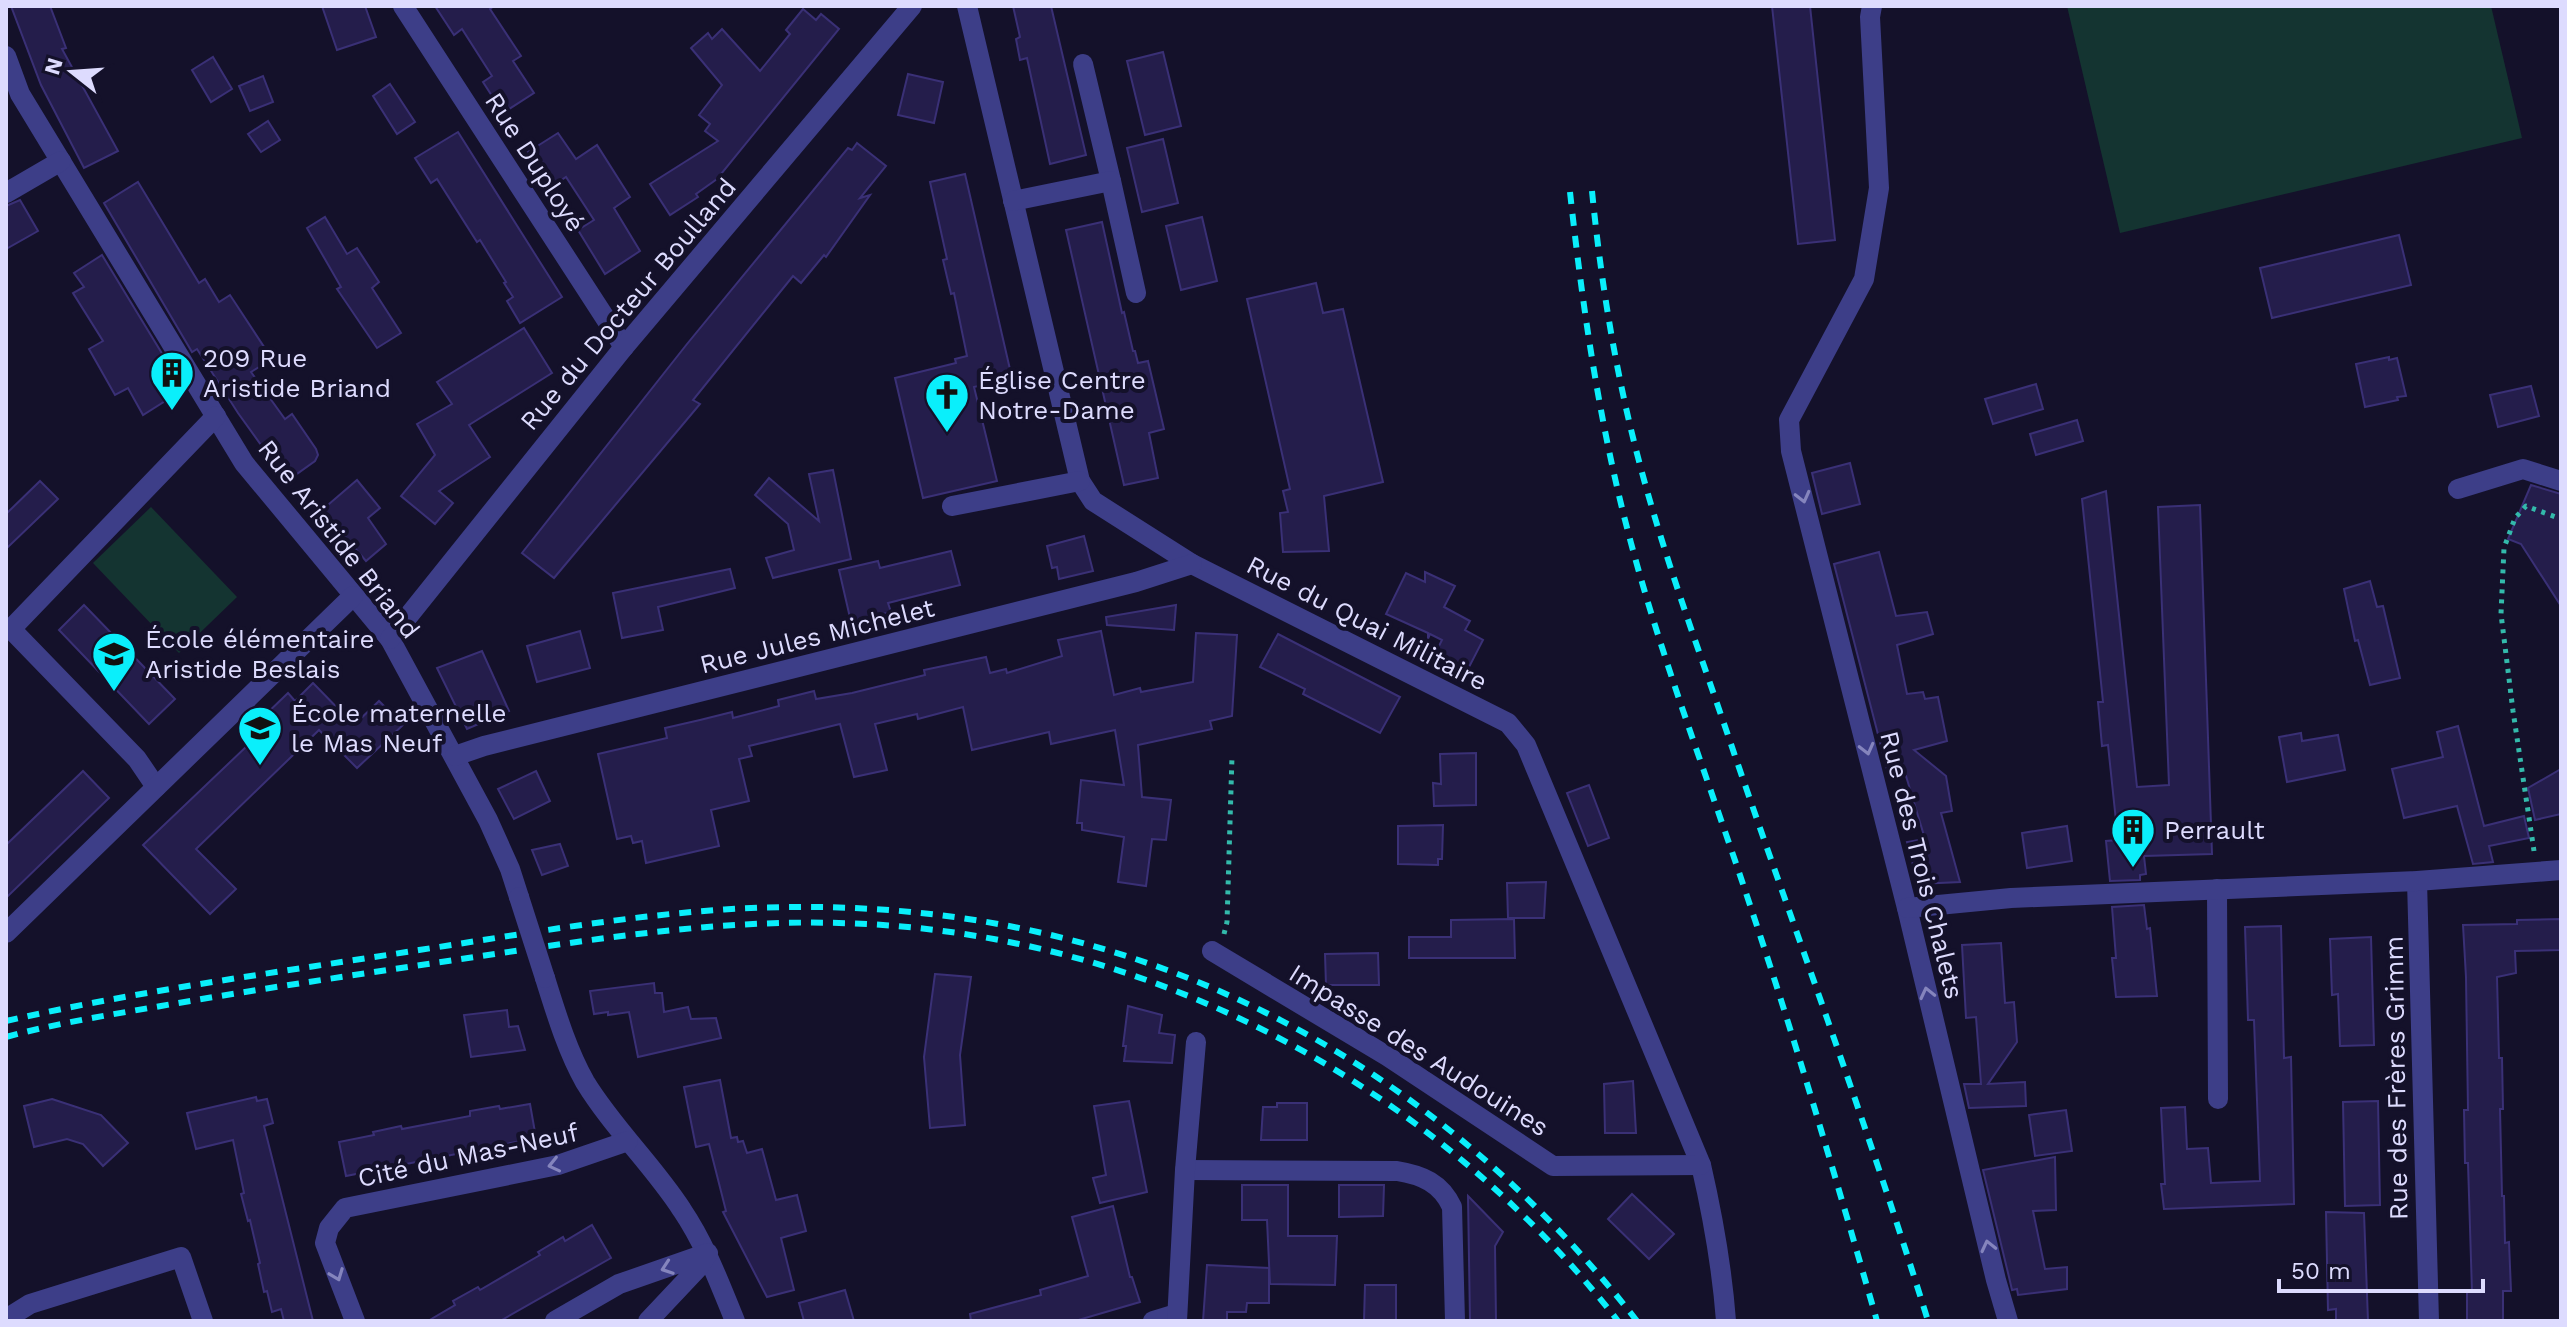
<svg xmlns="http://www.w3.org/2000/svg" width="2567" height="1327" viewBox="0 0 2567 1327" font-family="'Work Sans',sans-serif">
  <rect width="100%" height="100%" fill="#14112a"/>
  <g fill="#143431">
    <path d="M2067,6h424l31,132 -402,95z"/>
    <path d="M151,507l86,90 -58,56 -86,-90z"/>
  </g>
  <g fill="#241d4b" stroke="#3a3076" stroke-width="2">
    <path d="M11,6h39l16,42 -4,1 56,102 -34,17 -43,-83z"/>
    <path d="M322,6h43l11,31 -39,13z"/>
    <path d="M435,6h59l-4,3 31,47 -8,5 21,32 -31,20 -20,-31 9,-6 -30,-47 -8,6z"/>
    <path d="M1013,6h38l35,149 -36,9 -23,-106 -7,2 -4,-21 4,-2z"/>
    <path d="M1772,6h38l25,234 -37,4z"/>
    <path d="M803,9l13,11 5,-6 18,15 -122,150 -21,15 2,3 -28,18 -20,-31 68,-43 -13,-10 5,-7 -11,-9 23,-30 -31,-37 17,-15 4,6 10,-10 38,42 30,-37 -4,-4z"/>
    <path d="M1163,52l18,74 -36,9 -18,-74z"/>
    <path d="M213,57l19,32 -21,13 -19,-32z"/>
    <path d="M908,74l35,8 -9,41 -36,-8z"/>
    <path d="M263,76l10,26 -23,9 -11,-25z"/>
    <path d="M390,84l25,38 -18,12 -24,-38z"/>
    <path d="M268,121l12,19 -19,12 -13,-18z"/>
    <path d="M458,132l104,165 -42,26 -13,-22 6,-4 -9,-14 2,-1 -26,-42 -3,2 -40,-63 -6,4 -16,-25z"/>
    <path d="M558,133l18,26 21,-14 33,52 -16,11 26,43 -35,23 -27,-44 16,-10 -28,-43 -15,10 -23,-35z"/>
    <path d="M1163,139l15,64 -36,9 -15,-64z"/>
    <path d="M857,143l29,23 -26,32 10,-3 -44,62 -2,-2 -23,28 -8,-7 -100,124 7,4 -146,174 -32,-25 165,-209 161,-196 4,2z"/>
    <path d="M965,174l47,204 -38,9 23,94 -74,17 -28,-120 61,-15 -1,-4 12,-3 -13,-63 -3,1 -8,-34 4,-1 -17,-77z"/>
    <path d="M138,182l61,101 6,-4 14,23 11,-7 42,64 -21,13 34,47 7,-5 24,35 2,6 -3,6 -28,20 -49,-68 -41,-64 -5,3 -88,-149z"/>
    <path d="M20,200l18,31 -32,18v-43z"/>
    <path d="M325,217l22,37 10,-6 22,34 -7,6 29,45 -24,15 -40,-59 4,-2 -34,-59z"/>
    <path d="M1202,217l15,64 -36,9 -15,-64z"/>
    <path d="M1102,222l20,91 2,-1 9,39h2l3,12 10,-2 16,68 -15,4 9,45 -34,7 -58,-255z"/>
    <path d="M2399,235l12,50 -139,33 -12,-50z"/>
    <path d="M102,255l67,110 -15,9 16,24 -27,17 -15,-27 -13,7 -26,-46 14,-8 -30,-48 11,-6 -10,-14z"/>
    <path d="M1316,283l7,30 20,-4 40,173 -59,14 5,55 -46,1 -3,-39 8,-1 -5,-21 7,-2 -43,-190z"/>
    <path d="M524,328l28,45 -83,52 21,32 -51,34 14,12 -18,21 -34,-28 34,-41 -18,-31 35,-20 -15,-22z"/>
    <path d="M2389,357v3l8,-2 9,38 -9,1 1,3 -33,7 -9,-43z"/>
    <path d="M2036,384l7,25 -50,15 -8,-25z"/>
    <path d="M2531,386l8,30 -41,11 -8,-32z"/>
    <path d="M2077,420l6,21 -47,14 -6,-21z"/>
    <path d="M1850,463l10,41 -38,10 -10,-41z"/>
    <path d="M833,470l18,89 -78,19 -7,-20 28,-8 -6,-26 -33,-29 14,-17 50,43 -10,-47z"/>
    <path d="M357,480l23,28 -12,10 18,26 -20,17 -44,-51z"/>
    <path d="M40,481l18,18 -52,50v-35z"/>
    <path d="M2531,485l30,9v112l-40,-62 -13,-5z"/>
    <path d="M2106,491l31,296 32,-2 -11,-278 42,-2 12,349 -68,2 2,18 -6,1v5l-30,1 -4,-40 12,-1 -10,-95 -6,1 -4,-44h5l-21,-203z"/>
    <path d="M1084,536l9,35 -34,8 -2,-12 -5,1 -5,-22z"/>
    <path d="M951,551l9,34 -72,18 3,9 -40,10 -12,-52 39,-9 2,7z"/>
    <path d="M1879,552l17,64 31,-4 6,22 -36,11 10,49 16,-2 2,7 13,-2 9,44 -33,9 32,26 6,35 -11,2 19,69 -42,2 -11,-42 18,-3 -19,-63 -17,1 -55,-213z"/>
    <path d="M730,569l5,19 -77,19 5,23 -41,8 -9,-45z"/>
    <path d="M1425,572l30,14 -11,21 26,14 -5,9 18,10 -17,33 -32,-17 8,-16 -12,-6 -2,5v-6l-42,-19 20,-41 19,9z"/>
    <path d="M2370,581l7,26 6,-1 17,72 -30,7 -12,-45 -3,1 -11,-52z"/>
    <path d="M84,605l91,94 -26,25 -90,-94z"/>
    <path d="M1176,605l-2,25 -67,-5 -1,-8z"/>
    <path d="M580,631l10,37 -53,14 -10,-36z"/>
    <path d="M1101,631l13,64 26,-7 1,4 52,-10 3,-49 41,2 -5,81 -22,5 2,8 -74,16 4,52 29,3 -5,40 -14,-1 -6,47 -28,-4 6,-45 -42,-7v-7h-5l4,-43 43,5 -9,-55 -64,14 -2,-12 -77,18 -9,-43 -45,12 -1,-5 -42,10 12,46 -33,7 -14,-53 -91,22 3,10 -13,3 10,42 -38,9 8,36 -73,17 -4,-22 -9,2 -2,-7 -14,3 -19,-85 69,-16 -2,-10 35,-8 32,-8 1,6 46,-12 -1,-6 36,-9 2,8 36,-6 73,-18 -1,-5 62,-13 4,16 16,-4 1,4 55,-17 -4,-16z"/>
    <path d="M1278,634l122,63 -20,36 -77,-39 2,-5 -45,-22z"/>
    <path d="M482,651l27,60 -42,18 -30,-61z"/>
    <path d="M313,683l41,42 25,-24 24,24 -46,43 -38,-38 -123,119 40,40 -26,25 -67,-69 125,-119 -7,-7 27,-26 7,8z"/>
    <path d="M2458,726l26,100 40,-10 5,22 -40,8 4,16 -20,2 -16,-58 -53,12 -12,-49 51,-12 -6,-25z"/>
    <path d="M2301,733l1,8 36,-6 7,35 -58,12 -8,-45z"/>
    <path d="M1476,753v52l-42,1 -1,-23 8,1 -1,-30z"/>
    <path d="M2561,769v45l-26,6 -7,-32z"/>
    <path d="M83,771l26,27 -103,100v-53z"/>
    <path d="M536,771l14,30 -36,18 -16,-30z"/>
    <path d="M1589,785l20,53 -21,8 -21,-53z"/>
    <path d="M1443,825l-1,34h-4v6l-40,-1v-38z"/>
    <path d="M2067,826l5,35 -45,7 -5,-35z"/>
    <path d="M560,844l8,22 -26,9 -10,-25z"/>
    <path d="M1546,882l-2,36h-36l-1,-35z"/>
    <path d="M2144,905l3,24 3,-1 7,68 -41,1 -4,-39h4l-4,-51z"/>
    <path d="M1514,919l1,39h-106v-21h42v-17z"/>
    <path d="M2561,919v31l-46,1 1,22 -19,4 2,81h3l1,51h-3l2,87h2l1,47 4,-1 2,49h-8v30h-36v-29h5l-4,-129h-3l-1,-53h4l-2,-133 -3,-52 54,-1v-4z"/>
    <path d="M2281,926l3,132 7,-1 3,147 -130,5 -3,-25h4l-4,-76 24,-1 2,42 21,-1 3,35 49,-2 -6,-161h-6l-3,-93z"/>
    <path d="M2371,937l3,108 -34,1 -2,-52 -6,1 -2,-56z"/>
    <path d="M2001,943l4,60 9,-1 3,40 -29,42 37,-2 1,24 -57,2 -5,-24h17l-5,-67 -10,1 -4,-73z"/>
    <path d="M1378,953l1,32h-53l-1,-31z"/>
    <path d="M935,974l36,3 -11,78 5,70 -35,3 -6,-71z"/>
    <path d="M654,983l1,10h7l2,19 24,-5 3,12 25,-1 5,20 -83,19 -9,-45 -21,3v-3l-14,2 -4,-23z"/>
    <path d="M1128,1006l34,9 -3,18 16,2 -3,28 -48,-2 2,-15h-3z"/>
    <path d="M507,1010l2,17 9,-1 7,24 -54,7 -7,-42z"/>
    <path d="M720,1080l11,58 6,-1 1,5 5,-1 4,12 15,-4 14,51 21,-5 9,36 -25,7 13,52 -27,7 -44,-85 3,-1 -17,-67 -13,3 -12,-60z"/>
    <path d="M1633,1081l3,52h-31l-1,-49z"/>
    <path d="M256,1097l1,4 10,-2 6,24 -9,3 49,195h-29l-3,-12 -9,3 -5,-21 -3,1 -6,-28 2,-1 -10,-43 -2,1 -7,-27 3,-1 -11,-53 -37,9 -9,-36z"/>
    <path d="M52,1099l49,16 27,28 -25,23 -20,-22 -16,-5 -33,8 -10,-41z"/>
    <path d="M1129,1101l18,91 -47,11 -7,-25 13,-3 -12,-69z"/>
    <path d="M2378,1101l2,104 -35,1 -2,-104z"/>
    <path d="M1277,1103h30v37h-46l2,-33h14z"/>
    <path d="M530,1104l6,34 -190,38 -7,-34 35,-7 -1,-3 28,-6 1,3 68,-13v-5l29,-5 1,3z"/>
    <path d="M2066,1110l6,41 -37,5 -6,-41z"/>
    <path d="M2055,1157l1,53 -23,1 12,58 22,-2v22l-49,6 -1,-6 -5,1 -3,-13 -26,-107z"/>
    <path d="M1242,1185h46v51h49l-2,49 -65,-1 -3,-64h-25z"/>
    <path d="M1339,1185h45l-1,31 -44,1z"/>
    <path d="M1632,1194l42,40 -25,25 -41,-40z"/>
    <path d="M1468,1196l35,36 -8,14 1,75h-26z"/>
    <path d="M1113,1206l17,71h2l8,25 -65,19h-104l-1,-7 71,-19 -1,-5 48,-14 -16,-59z"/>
    <path d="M2326,1212l38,1 4,108h-32v-12l-8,1z"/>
    <path d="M592,1225l19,33 -111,63h-72l27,-16 -2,-4 25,-14 2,3 60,-35 -2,-3 25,-15 2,4z"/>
    <path d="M1207,1265l62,3v35h-22l-1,9h-19v9h-24z"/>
    <path d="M1365,1285h31v36h-32z"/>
    <path d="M845,1290l9,31h-50l-5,-18z"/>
  </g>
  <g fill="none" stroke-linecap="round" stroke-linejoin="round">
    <g stroke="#33baab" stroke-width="5" stroke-dasharray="4 6" stroke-linecap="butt">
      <path d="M2534,851l-21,-140 -12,-97 3,-66 11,-30 11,-12 35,13"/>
      <path d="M1224,934l3,-12 5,-166"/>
    </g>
    <g stroke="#3d3e88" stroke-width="20">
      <path d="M403,6l221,341"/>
      <path d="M967,6l113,475 13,20 99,63 316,159 18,22 175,420c12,52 21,103 25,156"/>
      <path d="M1872,6l-2,11 9,171 -15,91 -75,141 2,31 116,457 89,372 12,41"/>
      <path d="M6,56l14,38 224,369 146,176 98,181 22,49 9,28"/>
      <path d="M1083,64l28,117"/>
      <path d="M6,193l55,-32"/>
      <path d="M1013,201l98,-20 25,112"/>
      <path d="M2458,489l65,-20 38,12"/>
      <path d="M952,506l128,-25"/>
      <path d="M390,639l234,-292 288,-341"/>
      <path d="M455,756l29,-10 652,-164 56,-18"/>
      <path d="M156,787l-19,-28 -126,-130 205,-213"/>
      <path d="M2417,881l12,440"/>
      <path d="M2217,889l1,210"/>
      <path d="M1907,908l104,-10 406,-17 144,-11"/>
      <path d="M6,933l347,-337"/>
      <path d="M1212,951l175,105 166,110 148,-1"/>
      <path d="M545,978c11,35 22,72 40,104 28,46 68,83 97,128 23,34 37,72 53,111"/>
      <path d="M1185,1170l212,1c25,4 44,12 55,36l3,114"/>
      <path d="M6,1319l24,-15 151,-47 22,64"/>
      <path d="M355,1321l-30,-78 4,-15 16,-20 213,-43 70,-24"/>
      <path d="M555,1321l64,-37 89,-31 -9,14 -51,54"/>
      <path d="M1153,1321l23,-7"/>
      <path d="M1177,1321l8,-151 11,-128"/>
    </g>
    <g stroke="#0aeffb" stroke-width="6" stroke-dasharray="12 10" stroke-linecap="butt">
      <path d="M1592,191c9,92 24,184 48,274 26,98 62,193 94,288 65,189 135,377 194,568"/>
      <path d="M1570,192c13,119 30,236 61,351 33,123 79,241 119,362 46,137 87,277 127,416"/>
      <path d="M6,1021c136,-31 275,-49 413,-71 125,-19 252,-43 380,-43 340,-2 630,148 838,414"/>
      <path d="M6,1037c51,-14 103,-22 155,-31 86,-15 173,-28 260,-41 139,-20 278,-46 418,-42 306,7 592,159 779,398"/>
    </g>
    <path stroke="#3d3e88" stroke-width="20" d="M519,897l26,81"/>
  </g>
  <defs><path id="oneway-chevron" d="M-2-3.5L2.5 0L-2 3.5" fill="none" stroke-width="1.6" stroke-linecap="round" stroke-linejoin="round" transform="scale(2)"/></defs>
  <g stroke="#8585bd">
    <use href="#oneway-chevron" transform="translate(1803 497) rotate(76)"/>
    <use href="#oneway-chevron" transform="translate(1867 749) rotate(76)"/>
    <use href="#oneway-chevron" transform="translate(1927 993) rotate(-103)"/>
    <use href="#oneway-chevron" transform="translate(554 1165) rotate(167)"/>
    <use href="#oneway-chevron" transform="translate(1988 1246) rotate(-103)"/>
    <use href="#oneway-chevron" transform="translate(667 1268) rotate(161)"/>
    <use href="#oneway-chevron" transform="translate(337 1275) rotate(69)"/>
  </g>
  <defs>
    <g id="building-pin" transform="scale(2.3)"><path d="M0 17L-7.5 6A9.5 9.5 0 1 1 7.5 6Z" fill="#0aeffb" stroke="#14112a"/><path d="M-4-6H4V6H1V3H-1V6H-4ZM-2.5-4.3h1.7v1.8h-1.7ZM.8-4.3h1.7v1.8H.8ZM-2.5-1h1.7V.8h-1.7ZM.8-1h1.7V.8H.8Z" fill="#111"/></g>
    <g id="church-pin" transform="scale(2.3)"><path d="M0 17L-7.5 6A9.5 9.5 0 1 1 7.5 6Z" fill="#0aeffb" stroke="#14112a"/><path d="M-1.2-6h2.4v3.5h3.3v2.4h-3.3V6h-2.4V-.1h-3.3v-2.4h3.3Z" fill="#111"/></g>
    <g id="school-pin" transform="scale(2.3)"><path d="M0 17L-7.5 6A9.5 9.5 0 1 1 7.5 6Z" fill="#0aeffb" stroke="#14112a"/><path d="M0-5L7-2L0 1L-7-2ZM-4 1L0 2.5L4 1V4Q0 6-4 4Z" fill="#111"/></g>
  </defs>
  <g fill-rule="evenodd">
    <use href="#building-pin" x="172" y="373"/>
    <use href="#church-pin" x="947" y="395"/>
    <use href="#school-pin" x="114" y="654"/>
    <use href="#school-pin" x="260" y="728"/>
    <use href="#building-pin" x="2133" y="830"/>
  </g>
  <g text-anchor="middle" stroke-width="8" stroke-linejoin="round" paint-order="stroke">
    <g font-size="26" fill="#dddbfe" stroke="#14112a">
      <text transform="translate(535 162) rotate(57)" y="9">Rue Duployé</text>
      <text transform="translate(628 304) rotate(-50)" y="9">Rue du Docteur Boulland</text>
      <text transform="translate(339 539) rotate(52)" y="9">Rue Aristide Briand</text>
      <text transform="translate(1367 623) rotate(27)" y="9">Rue du Quai Militaire</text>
      <text transform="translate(817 636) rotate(-14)" y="9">Rue Jules Michelet</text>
      <text transform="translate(1922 865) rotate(76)" y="9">Rue des Trois Chalets</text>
      <text transform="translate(1419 1050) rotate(32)" y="9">Impasse des Audouines</text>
      <text transform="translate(2396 1078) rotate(-91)" y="9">Rue des Frères Grimm</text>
      <text transform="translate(468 1155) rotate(-12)" y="9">Cité du Mas-Neuf</text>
    </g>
    <g font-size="26" fill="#dddbfe" stroke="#14112a" text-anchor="start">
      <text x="203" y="367">209 Rue<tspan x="203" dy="30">Aristide Briand</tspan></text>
      <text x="978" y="389">Église Centre<tspan x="978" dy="30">Notre-Dame</tspan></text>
      <text x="145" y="648">École élémentaire<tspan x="145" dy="30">Aristide Beslais</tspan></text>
      <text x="291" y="722">École maternelle<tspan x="291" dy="30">le Mas Neuf</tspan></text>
      <text x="2164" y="839">Perrault</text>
    </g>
  </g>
  <rect width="2567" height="1327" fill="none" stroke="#dddbfe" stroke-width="16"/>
  <g transform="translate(72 72) rotate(287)" stroke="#14112a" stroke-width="6" paint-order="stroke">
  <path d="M0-6L14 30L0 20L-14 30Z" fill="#dddbfe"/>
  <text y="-12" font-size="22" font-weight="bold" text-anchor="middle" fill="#dddbfe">N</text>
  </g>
  <path d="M2279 1279v12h204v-12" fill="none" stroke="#dddbfe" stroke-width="4"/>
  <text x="2291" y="1279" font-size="24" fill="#dddbfe" stroke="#14112a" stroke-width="6" paint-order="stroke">50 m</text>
</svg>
